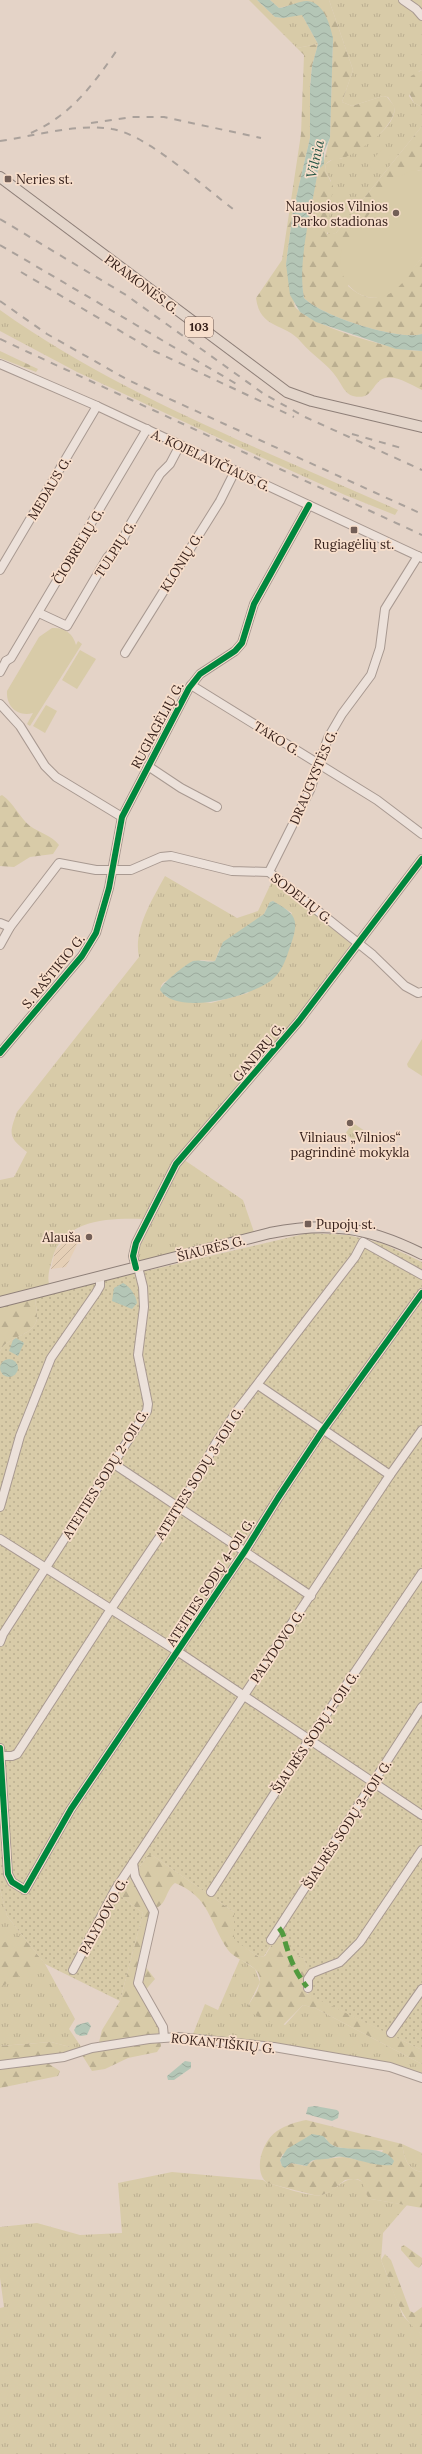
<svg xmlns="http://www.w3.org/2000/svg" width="422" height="2454" viewBox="0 0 422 2454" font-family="Lora,serif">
  <defs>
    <pattern id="farmland-furrows" width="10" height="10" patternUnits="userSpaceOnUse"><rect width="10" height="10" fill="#e5cfb6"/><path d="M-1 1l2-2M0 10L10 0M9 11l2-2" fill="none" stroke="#c5b19c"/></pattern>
    <pattern id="grass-tufts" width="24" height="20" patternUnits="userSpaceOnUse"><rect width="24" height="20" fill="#d8cba8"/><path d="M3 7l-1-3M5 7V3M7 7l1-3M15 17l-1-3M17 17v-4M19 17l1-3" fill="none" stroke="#baae90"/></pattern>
    <pattern id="forest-firs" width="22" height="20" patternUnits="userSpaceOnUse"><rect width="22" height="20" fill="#d8cba8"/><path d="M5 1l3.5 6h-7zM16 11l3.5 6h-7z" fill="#baae90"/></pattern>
    <pattern id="garden-dots" width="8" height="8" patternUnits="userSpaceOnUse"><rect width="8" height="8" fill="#d8cba8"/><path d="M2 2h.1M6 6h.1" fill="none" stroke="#baae90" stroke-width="1.8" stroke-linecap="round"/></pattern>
    <pattern id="water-waves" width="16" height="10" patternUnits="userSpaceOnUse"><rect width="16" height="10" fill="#b4c6b6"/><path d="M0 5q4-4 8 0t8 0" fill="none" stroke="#9baa9c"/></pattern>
  </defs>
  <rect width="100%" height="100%" fill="#e4d3c7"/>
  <path fill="url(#farmland-furrows)" d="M72,1232l7,9 -13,26 -15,2 4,-18z"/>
  <g fill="url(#grass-tufts)" fill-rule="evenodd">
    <path d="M329,0h93v70l-3,1 -10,25 5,7 8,4v19l-86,107 -7,2 -3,-5 5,-24v-25l-6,-11 1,-6 7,-5h8c19,-13 52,-26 54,-51l-7,-11 -5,-1 -31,10 -10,-4 11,-32z"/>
    <path d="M297,14l5,1 16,29 -21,4 -22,-22v-9l8,1z"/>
    <path d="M0,310c121,86 262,139 398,200l-3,5 -50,-20 -124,-56 -144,-67 -77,-41z"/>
    <path d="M165,876l72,42 21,-7 15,-32 78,65 -1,4 -74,95 -96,114 63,43 11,32 -124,31v-14l13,-30c-34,-1 -81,0 -91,41 -2,8 -5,15 -3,24l-49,14v-118l14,-3 13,-25c-19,-15 -18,-18 -10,-40l122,-155c-6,-27 13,-57 26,-81zM273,901l19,12 -44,80 -37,10 -45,-6 -5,-11 2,-3 38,-23 14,1 5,-13 44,-34 6,-12z"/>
    <path d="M353,1123l15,10 -8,11 -15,-10z"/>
    <path d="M0,1889l7,27 38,48 30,55 -6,10 13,19 -14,4 2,-5 -19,-5 -51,4z"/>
    <path d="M240,1959l15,10 5,13 -12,24 37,19 18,-20 12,3 107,56v10l-19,-7 -136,-24 -74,-9 12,-30 13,6z"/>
    <path d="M402,2144l20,9v19c-15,-2 -18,-15 -20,-28z"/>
    <path d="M172,2172l91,8 4,3c14,3 40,14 54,12 15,-3 27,-26 44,-11l1,9 5,6 36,6 -24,28 -2,27 22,56 19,19v119h-422v-146l4,-1 -4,-29v-51l37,-4 43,12 42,-2 -4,-50z"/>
  </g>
  <g fill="url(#forest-firs)" fill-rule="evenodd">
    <path d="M249,0h8l18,17v9z"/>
    <path d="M270,0h59l24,70 -11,32 10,4 31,-10 4,1 8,10c-1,21 -32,42 -49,50 -8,4 -14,0 -20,7l-1,6 8,16 -6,48 9,-1 86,-107v44h-4l-70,116c33,30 55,-5 74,-29v77c-23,7 -101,-18 -118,-36 -8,-40 7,-88 14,-128 8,-6 8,-22 12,-32l3,-100 -34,-35 -20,5z"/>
    <path d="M318,44l-6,22 -2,21v51l-17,73 -7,53 9,43c18,20 100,44 127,44v39c-10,-5 -26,-15 -37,-12 -14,4 -11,23 -32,18 -8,-2 -11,-11 -16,-18 -9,-14 -25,-23 -36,-36 -16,-20 -41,-12 -45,-44l26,-38 19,-126 3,-79 -7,-7z"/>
    <path d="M422,70v37l-8,-4 -8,-16 5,-11z"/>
    <path d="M0,351l38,18 -2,3 -36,-14z"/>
    <path d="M2,795c12,8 17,22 28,31 10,7 21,9 29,19l-6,9 -23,3 -16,10 -14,-1v-70z"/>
    <path d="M35,1297c0,6 3,16 2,22 -4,18 -30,17 -37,32v-45z"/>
    <path d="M148,1855h4l82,57 1,28 24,17 6,-1 12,-20 3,-1 4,10 20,14 3,7 -2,21 1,6 116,57v14l-107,-56 -12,-3 -22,22 -30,-14 -3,-7c5,-9 15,-21 11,-31 -5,-12 -24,-15 -31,-25 -19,-28 -18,-53 -53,-67 -9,6 -8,21 -19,25l-15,53 14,18 -13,15 17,32 1,7 -59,11 -2,-2 3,-12 18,-29 23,-88 -20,-15 -2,-4z"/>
    <path d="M21,1935l24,29 -9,7 -22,7 -14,10v-44z"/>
    <path d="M160,2040l1,6 -4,6 -29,6 -23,11 -13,2 -10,-16 10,-5z"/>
    <path d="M51,2042l19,5v3l-5,3 -65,8v-15z"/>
    <path d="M49,2064l11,7 -2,5 -58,12v-18l22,-5z"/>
    <path d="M306,2120l96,24c2,13 5,26 20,28v36l-51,-9 -3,-2c-7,-14 -2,-21 -23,-17l-14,11 -9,4h-8l-47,-12c-15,-13 -4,-43 10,-52 9,-6 19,-9 29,-11zM307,2137l19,1 2,5 9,4 26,4 20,-1 -6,14 -33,-7 -20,2 -6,-1 -13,8 -14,-3 -9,3 -2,-6 2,-5z"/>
    <path d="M404,2245l18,13v6l-3,4 -4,-2 -14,-16v-3z"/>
    <path d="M385,2254l6,6 19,51 4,2 8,-6v28c-25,-19 -29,-48 -41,-75z"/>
  </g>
  <path fill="url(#garden-dots)" d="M308,1233l40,2 36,9 38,18v788l-113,-55 -4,-8 2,-21 -3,-7 -17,-10 -7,-14 -3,1 -13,20 -5,1 -25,-17v-28l-82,-57h-4l-27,38 2,5 20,15 -23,88 -75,-37 -38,-48 -7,-27v-538c7,-15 33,-14 37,-32 1,-6 -2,-16 -2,-22z"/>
  <g fill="#d8cba8">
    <path d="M382,149l9,7 -13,17 -10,-8z"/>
    <path d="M422,170v87c-9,12 -20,30 -33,37 -30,14 -56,-16 -47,-45l56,-72 13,-6z"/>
    <path d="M52,628c12,-1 21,5 24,17l2,-4 4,3 -52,82 -3,-2 6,-11c-15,4 -27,-6 -26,-22l32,-54z"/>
    <path d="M80,650l16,9 -19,30 -15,-9z"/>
    <path d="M46,705l11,6 -12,22 -12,-7z"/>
    <path d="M422,1039v37l-14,-9 -1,-3z"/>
  </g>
  <g fill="url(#water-waves)">
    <path d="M257,0h13l9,8c9,-1 19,-7 28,-7 17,1 23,24 26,37l-3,100 -6,14v12l-6,6c-6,39 -21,90 -14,128 17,18 95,43 118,36v17l-26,-2 -80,-27 -16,-10 -10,-17 -4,-31 7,-53 17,-73v-50l2,-22 6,-22 -16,-29 -19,3 -8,-1z"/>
    <path d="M273,901c22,13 27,17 18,43 -4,12 -8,26 -18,35 -20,17 -96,38 -113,11 1,-6 26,-26 33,-29 8,-2 15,2 22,0l8,-19 41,-28 6,-12z"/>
    <path d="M123,1283c7,3 13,13 14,20l-5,6 -20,-8 2,-13z"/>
    <path d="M16,1338l8,5 -6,13 -9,-5 4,-11z"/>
    <circle cx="9" cy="1368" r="9"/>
    <path d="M88,2022l3,4 -4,9 -6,1 -5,-2 -2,-4 3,-5z"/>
    <path d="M185,2061l6,1v6l-17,12h-6l-1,-4z"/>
    <path d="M315,2106l22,4 2,2 -1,6 -6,3 -26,-7 2,-7z"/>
    <path d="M312,2134l11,2c5,4 6,9 14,11 17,4 48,-2 57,14l-2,4c-16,2 -34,-6 -49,-8 -7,-2 -12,2 -18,2 -9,1 -13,-1 -18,7l-16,-3 -6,5 -3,-2 -2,-6 7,-11z"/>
  </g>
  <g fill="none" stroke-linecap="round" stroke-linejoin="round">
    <g stroke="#a89991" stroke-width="10">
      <g id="minor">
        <path d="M403,0l13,9 6,7"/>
        <path d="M0,364l97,42 325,152"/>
        <path d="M0,570l97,-164"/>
        <path d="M39,613l28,13 40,-68 16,-19 8,-16 29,-49 10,-10 10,-19"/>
        <path d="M125,653l95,-152 15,-30"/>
        <path d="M6,661l5,-3 136,-229"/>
        <path d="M0,672l6,-11"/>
        <path d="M191,685l186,115 45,34"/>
        <path d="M0,704l20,22 25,40 11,11 66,40"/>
        <path d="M148,766l33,22 36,19"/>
        <path d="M269,872l41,-82 18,-52 14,-24 29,-39 9,-27 5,-39 33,-53"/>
        <path d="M0,923l10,4"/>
        <path d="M0,945l10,-18 49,-64 37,7h35l30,-13 10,-1 61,15 37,1 104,83 32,31 13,7 4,-1"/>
        <path d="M0,1053l82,-97 14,-23 13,-45 13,-71 67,-129 11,-14 35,-23 7,-8 12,-39 55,-99"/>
        <path d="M136,1268l-3,-12 3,-13 40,-79 123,-143 123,-162"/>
        <path d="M258,1385l132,90"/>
        <path d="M114,1464l197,132"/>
        <path d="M0,1507l20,-71 31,-78 45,-65 4,-7v-9"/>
        <path d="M0,1539l177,112 245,164"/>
        <path d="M0,1642l3,-8 144,-223 1,-7 -10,-49 6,-48 -1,-20 -5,-20"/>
        <path d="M0,1748l8,126 4,8 13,8 46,-81 174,-258 33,-53 45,-68 99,-137"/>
        <path d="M1,1756h11l5,-2 94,-145 69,-102 36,-64 20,-31 119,-155 8,-15 59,33"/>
        <path d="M133,1863l2,13 19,36 -16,71 25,44 1,10"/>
        <path d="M211,1892l98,-152 113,-167"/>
        <path d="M271,1940l151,-233"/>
        <path d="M73,1970l42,-80 275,-415 32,-45"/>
        <path d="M308,1988v-9l4,-6 28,-11 20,-20 62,-92"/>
        <path d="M391,2033l31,-44"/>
        <path d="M0,2065l64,-8 28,-9 57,-9 29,-2 96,10 116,20 32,11"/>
      </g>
    </g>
    <g stroke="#8e7f78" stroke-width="12">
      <g id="major">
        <path d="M0,177l287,215 25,9 110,26"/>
        <path d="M0,1302l270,-69c60,-12 98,-6 152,21"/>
      </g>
    </g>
    <use href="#minor" stroke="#ece1da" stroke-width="8"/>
    <use href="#major" stroke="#e3d5ca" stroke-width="10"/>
    <g stroke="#aaa19b" stroke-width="2" stroke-dasharray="7 7" stroke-linecap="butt">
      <path d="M91,123l41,-6h32l97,21"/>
      <path d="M31,133c40,-18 62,-48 86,-83"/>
      <path d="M0,141c34,-5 78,-18 112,-12 34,5 92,58 121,80"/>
      <path d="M0,219l126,76 138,99 41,23 117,53"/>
      <path d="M0,245l240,141"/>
      <path d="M21,272l133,79 140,66"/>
      <path d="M0,301l47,33 81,46 294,134"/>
      <path d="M0,339l422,196"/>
      <path d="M352,434l53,15"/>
    </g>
    <path stroke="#519a3e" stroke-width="5" stroke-dasharray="10 5" stroke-linecap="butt" d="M279,1928c6,7 5,12 8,20 4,14 11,28 20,39"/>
    <g stroke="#f7decb" stroke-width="8">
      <g id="cycleway">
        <path d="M0,1053l82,-97 14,-23 13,-45 13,-71 67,-129 11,-14 35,-23 7,-8 12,-39 55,-99"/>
        <path d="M136,1268l-3,-12 3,-13 40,-79 123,-143 123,-162"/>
        <path d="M0,1748l8,126 4,8 13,8 46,-81 174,-258 33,-53 45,-68 99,-137"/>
      </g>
    </g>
    <use href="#cycleway" stroke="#00873e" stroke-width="6"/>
  </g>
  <g fill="#735f57" stroke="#f7decb" stroke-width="1.5">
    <rect x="4" y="175" width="8" height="8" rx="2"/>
    <circle cx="396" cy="213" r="4"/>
    <rect x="350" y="526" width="8" height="8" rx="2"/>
    <circle cx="350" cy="1123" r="4"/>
    <rect x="304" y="1220" width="8" height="8" rx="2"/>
    <circle cx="89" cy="1237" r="4"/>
  </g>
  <g text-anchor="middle" stroke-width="3.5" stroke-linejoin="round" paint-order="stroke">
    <rect fill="#f7decb" stroke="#70594f" stroke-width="1" x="185" y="317" width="28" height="20" rx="3"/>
    <g font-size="12" font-weight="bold" fill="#36201a">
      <text x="199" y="331">103</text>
    </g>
    <g font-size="13" fill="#36201a" stroke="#f7decb" text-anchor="start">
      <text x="16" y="184">Neries st.</text>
      <text x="388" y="211" text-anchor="end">Naujosios Vilnios<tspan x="388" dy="15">Parko stadionas</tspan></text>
      <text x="354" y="549" text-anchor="middle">Rugiagėlių st.</text>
      <text x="350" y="1142" text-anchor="middle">Vilniaus „Vilnios“<tspan x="350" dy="15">pagrindinė mokykla</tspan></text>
      <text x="316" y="1229">Pupojų st.</text>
      <text x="81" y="1242" text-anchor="end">Alauša</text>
    </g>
    <g font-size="13" fill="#36201a" stroke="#f7decb">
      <text transform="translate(142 284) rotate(37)" y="5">PRAMONĖS G.</text>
      <text transform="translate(211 460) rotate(25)" y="5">A. KOJELAVIČIAUS G.</text>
      <text transform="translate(49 488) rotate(-59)" y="5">MEDAUS G.</text>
      <text transform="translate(78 546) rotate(-59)" y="5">ČIOBRELIŲ G.</text>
      <text transform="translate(115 549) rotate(-57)" y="5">TULPIŲ G.</text>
      <text transform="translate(181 562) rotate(-58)" y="5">KLONIŲ G.</text>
      <text transform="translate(157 725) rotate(-62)" y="5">RUGIAGĖLIŲ G.</text>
      <text transform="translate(277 738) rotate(32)" y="5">TAKO G.</text>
      <text transform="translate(313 777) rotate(-67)" y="5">DRAUGYSTĖS G.</text>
      <text transform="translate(302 898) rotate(38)" y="5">SODELIŲ G.</text>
      <text transform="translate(53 971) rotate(-51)" y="5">S. RAŠTIKIO G.</text>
      <text transform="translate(258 1052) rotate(-50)" y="5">GANDRŲ G.</text>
      <text transform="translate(211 1248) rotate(-14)" y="5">ŠIAURĖS G.</text>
      <text transform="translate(199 1473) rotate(-58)" y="5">ATEITIES SODŲ 3-IOJI G.</text>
      <text transform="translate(105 1474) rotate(-58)" y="5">ATEITIES SODŲ 2-OJI G.</text>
      <text transform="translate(210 1582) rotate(-57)" y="5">ATEITIES SODŲ 4-OJI G.</text>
      <text transform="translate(277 1646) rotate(-56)" y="5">PALYDOVO G.</text>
      <text transform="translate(315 1732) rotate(-56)" y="5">ŠIAURĖS SODŲ 1-OJI G.</text>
      <text transform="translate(347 1824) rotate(-57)" y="5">ŠIAURĖS SODŲ 3-IOJI G.</text>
      <text transform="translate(103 1916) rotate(-61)" y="5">PALYDOVO G.</text>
      <text transform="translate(223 2043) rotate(6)" y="5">ROKANTIŠKIŲ G.</text>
    </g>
    <g font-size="14" font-style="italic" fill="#285747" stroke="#f7decb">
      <text transform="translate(315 159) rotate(-77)" y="5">Vilnia</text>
    </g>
  </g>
</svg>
